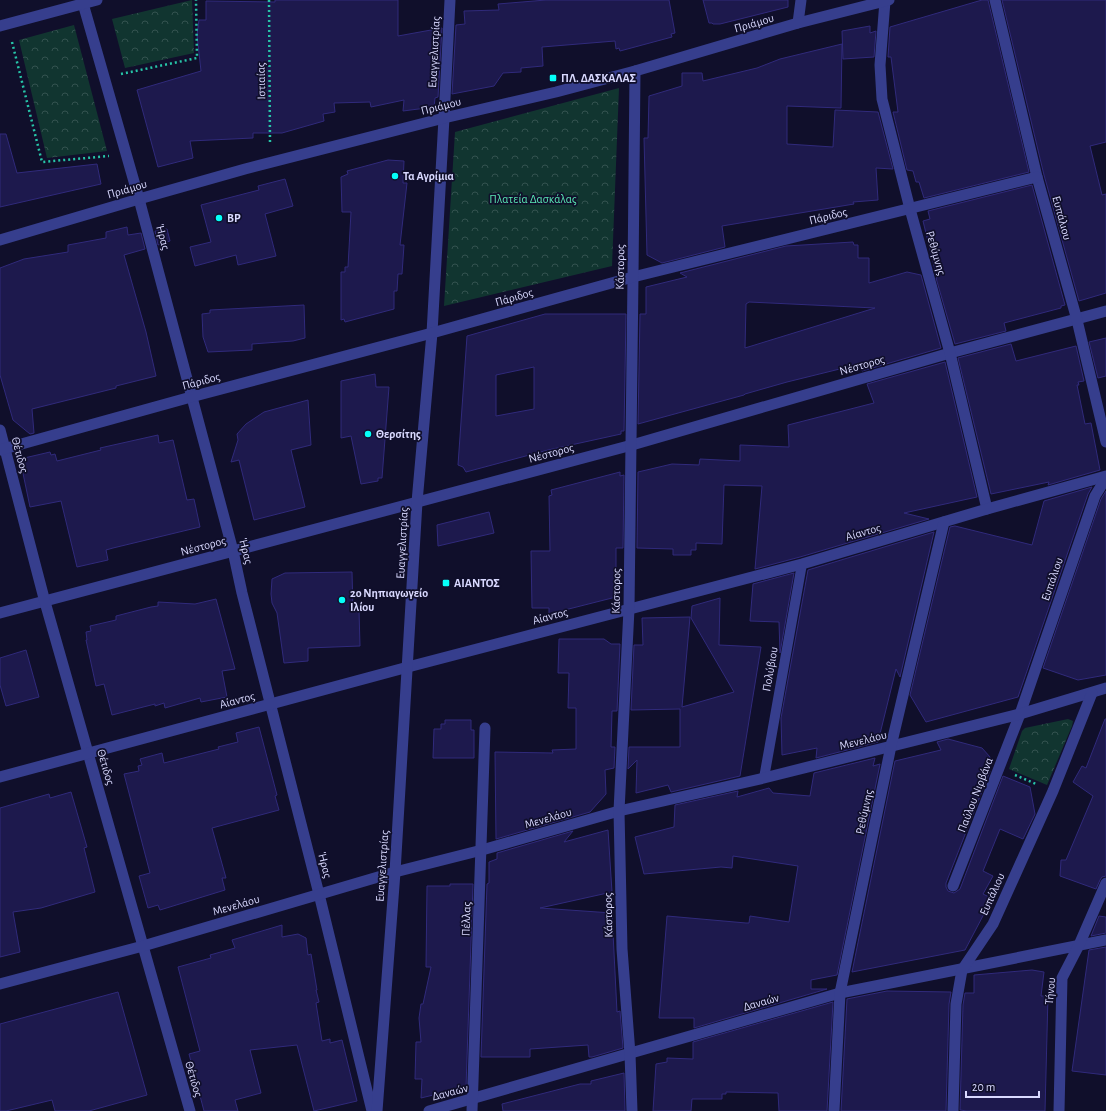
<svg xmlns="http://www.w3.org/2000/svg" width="1106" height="1111" viewBox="0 0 1106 1111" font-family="'Alegreya Sans',sans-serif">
  <defs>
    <pattern id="park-crowns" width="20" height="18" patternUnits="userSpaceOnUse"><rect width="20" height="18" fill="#113530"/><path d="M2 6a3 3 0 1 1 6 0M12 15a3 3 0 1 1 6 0" fill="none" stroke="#33524f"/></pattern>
  </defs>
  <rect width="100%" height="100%" fill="#100f2b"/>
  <g fill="url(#park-crowns)">
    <path d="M192,0l2,53 -69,15 -13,-49z"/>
    <path d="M74,25l33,126 -60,7 -28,-118z"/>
    <path d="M619,88l-7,178 -168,40 11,-174z"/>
    <path d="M1068,719l5,2 -1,5 -25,59 -38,-16 13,-38 3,-3z"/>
  </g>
  <g fill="#1d194d" stroke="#302a7b" fill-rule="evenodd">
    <path d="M275,0h123v36l44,-8 -4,69 -3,1 -1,9 -31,4 1,-11 -33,7 -1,-5 -36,1 1,9 -12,2 1,7 -42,12h-29v5l-63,3 3,17 -35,9 -21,-77 64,-19 -4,-36 2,-15h7v-19l69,1z"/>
    <path d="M546,0h123l6,33 -4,1 1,3 -52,14 -1,-3 -3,1 -1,-8 -73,6 1,19 -22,2v4l-18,1 -9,13 -42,8 4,-69 9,-1 -1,-13 35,-1 -1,-6z"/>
    <path d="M703,0h85v7l-68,17h-7l-1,-1h-3z"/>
    <path d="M982,0h6l41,172 -105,26 -5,-16h-3l-3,-11 -6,-1 -14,-58h5l-7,-55h-3l2,-30z"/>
    <path d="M1002,0h104v142l-16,4 12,49 4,-1v99l-27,8 -35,-126z"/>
    <path d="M870,26v7l6,-2 -2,26 -31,2 -1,-28z"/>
    <path d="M842,44l-1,64 -54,-2v38l46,3 2,-37 43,2 15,57 -17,-1 2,32 -25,2 1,2 -132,22 3,21 -63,16 -15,-8 -3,-117h4l1,-42 33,-10v-13h20l1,8 54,-13 23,-9z"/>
    <path d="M0,134h6l11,39 80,-9 4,20 -101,23z"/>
    <path d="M388,160l16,1 -1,22h4l-7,62h4l-2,29h-4l-1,17h-3v18l-49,13 -1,-3 -3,1v-48h4v-5h3l3,-55h-9l-1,-35 7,-3 -1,-3z"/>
    <path d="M285,179l8,27 -28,8 11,42 -38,9 -2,-10 -41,11 -5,-19 21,-5 -10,-37 58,-15 -1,-4z"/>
    <path d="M1032,185l33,120 -4,1v2l-57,15 2,8 -51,13 -19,-66h1l-14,-57 7,-2 -2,-8z"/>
    <path d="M127,227l1,8 13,-2 4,16 -21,6 22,77 10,44 -40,10v2l-84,21 2,24 -4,1 -17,-14 -13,-45v-107l24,-9 44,-7v-7l38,-7v-6z"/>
    <path d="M167,229l3,12 -12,4 -3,-14z"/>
    <path d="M853,242l1,3h4v13h11v25l38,-11 14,3 20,73 -79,23 -2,-7 -73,18 -42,12 -1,1 -106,29 2,-110h6v-27l41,-10 -7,-4 106,-27zM749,302l126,6 -130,40 1,-44z"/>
    <path d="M304,305l1,33 -12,3 -41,3v6l-44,2 -5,-15 -1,-23 8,-1v-3z"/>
    <path d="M545,314h81l-2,117h-3v3l-73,16 -82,22 -3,-5 -5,-2 9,-129zM534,367v42l-38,7v-41z"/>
    <path d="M1106,338v38l-8,2 -9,-36z"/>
    <path d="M1011,344l5,17 60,-15 8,35 -6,1 1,3h-2l8,39 6,-1 9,47 -52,15 1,-3 -58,12 -33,-136z"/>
    <path d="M945,362l32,135 -73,16 25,6 -129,38 -45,12 7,-83 -38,-1 -2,59 -26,-1v7h-5v5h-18v-6l-36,-1 1,-76 34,-8 27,1 1,-6 40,2v-16l49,2 -1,-22 86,-22 -7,-19z"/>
    <path d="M375,374l1,13h13l-7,91h-4v3l-17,3 -10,-48 -10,2v-57z"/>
    <path d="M308,400l3,45 -20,5 14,57 -51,13 -15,-60 -8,2 7,-22 -1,-6 9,-10 18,-12z"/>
    <path d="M158,435l1,8 14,-3 14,60 7,-1 6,28 -87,21 -7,2 2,10 -31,7 -16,-66 -31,6 -10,-48 30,-7 1,3 4,-1 2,7 44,-11 -1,-2z"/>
    <path d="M620,472v4l4,-1 -1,73h-7v49l-67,17v-6h-17l-1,-57h19l-1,-55 3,-1 -1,-5z"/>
    <path d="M1092,487l-4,7 -70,203 -92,25 -16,-27 40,-168 5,-1 77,19 12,-44z"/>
    <path d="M1106,491v184l-28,5 -35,-12 58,-169z"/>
    <path d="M489,512l5,21 -56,13 -1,-21z"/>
    <path d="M934,532l-34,145 -4,-8 -18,73 -62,16 1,-10 -35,7 -1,-37 27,-148z"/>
    <path d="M352,572l1,39h6l1,35 -52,2v13l-24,2 -7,-50 -5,-10 -1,-9 1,-15 13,-6z"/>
    <path d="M794,573l-14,80 -1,-31 -29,-1 3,-37z"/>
    <path d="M720,598l-1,47 42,2 -21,129 -69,16 -3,-7 -32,8 1,-33 -9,9 1,-22h51v-38l-49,1 3,-65h9l-1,-27 48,-1 -8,90 52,-15 -43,-74 1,-12z"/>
    <path d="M216,599l19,70 -13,2 5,26 -26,5 -1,-4 -35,10 -1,-5 -9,3v-2l-43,11 -8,-31 -8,2 -10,-46h1l-1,-8 5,-1 -1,-5 26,-6v-4l35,-9 7,-1v-4l37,2z"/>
    <path d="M559,639h45l7,5h9l-3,67h-5l-1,36h4l-1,21 -9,2 1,24 -16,18 -94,27 -1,-87 58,1 -1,-3 24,-1v-41h-8l1,-35h-11z"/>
    <path d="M26,650l13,47 -33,9 -6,-21v-27z"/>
    <path d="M1105,719h1v157l-4,1 -2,3 -4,9 -36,-13 1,-16h5l27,-64 -20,-14 9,-16 4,2z"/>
    <path d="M445,720h26v10h3v28h-41l1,-29h7v-5h4z"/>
    <path d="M259,727l18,68 -2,1 4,14 -67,18 14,50h-4l3,12 -65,20 -2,-5 -10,3 -9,-32 11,-3 -26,-99 15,-3 -1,-5 4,-1 -2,-6 22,-6 2,10 55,-14 -1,-2 20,-5 -2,-9z"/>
    <path d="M948,739l34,9 8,9 -4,12 4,2 -44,112v4l2,4 6,2 6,-4 43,-113 27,11 5,27 -12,25 -23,-10 -17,42 10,5 -10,18 6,3 -7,13 3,2 -20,38 -113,22 43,-211 46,-11 -4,-8z"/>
    <path d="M875,758l-2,8 7,-2 -43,211 -26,5v9h16l-133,39v-10h-35l8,-102 79,7h3l1,-7 39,6 9,-56 -65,-10 -1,12 -11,-1 -77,7 -9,-37 39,-10 1,-22 63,-14 -1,6 32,-9 4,5 37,3 4,-23z"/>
    <path d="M71,792l16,55 -3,1 11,44 -54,16 -28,4 7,40 -20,5v-149l49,-14 1,4z"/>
    <path d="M608,830l4,62 -72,16 72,5 5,99 3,-1 3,37 -31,9h-3l-1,-12 -58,4v8h-49l6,-173 2,-1v-21l8,-3v-6l76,-22 -9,11z"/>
    <path d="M450,884h23l-7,203 -45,11 1,-19h-7l1,-37h5l-2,-24 2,-14h2l8,-37h-5l1,-81h23z"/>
    <path d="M1099,916l7,1v16l-15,3z"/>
    <path d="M282,925v12l16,-3 8,4 2,17 3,-1 6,36h-1l3,12 -3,1 6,38 8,-2v4l12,-3 15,61 -43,10 -17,-66 -47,5 11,43 -26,7 3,11h-34l-15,-57 11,-3 -22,-84 33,-9 -1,-3 25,-7 -3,-8z"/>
    <path d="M1106,947v128l-34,-4 17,-121z"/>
    <path d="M1032,970l12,2 -3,24h7l-3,115h-78l-7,-1 3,-105 2,-12h9v-18z"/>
    <path d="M887,991l64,1 -2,12 -3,107h-105l6,-112z"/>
    <path d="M118,992l29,103 -58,16h-34l-3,-11 -46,11h-6v-87z"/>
    <path d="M833,1002l-6,109h-48l-1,-18 -52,-1v2h-4v5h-30l-1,12h-38l3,-47 11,-2v-4l26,1v-17z"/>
    <path d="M624,1073l1,38h-122l-1,-7 78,-20h11v-3z"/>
  </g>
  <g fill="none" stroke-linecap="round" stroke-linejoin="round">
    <g stroke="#27c5a8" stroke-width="2.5" stroke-dasharray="2 3" stroke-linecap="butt">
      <path d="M269,0l1,144"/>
      <path d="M12,42l30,120 67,-6"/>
      <path d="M121,74l76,-16 -1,-58"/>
      <path d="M1015,775l21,9"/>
    </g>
    <path stroke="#363e8d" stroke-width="10" d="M764,778l38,-214"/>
    <g stroke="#363e8d" stroke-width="11">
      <path d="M432,333l12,-215"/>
      <path d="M0,613l632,-168 318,-92 156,-42"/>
    </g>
    <g stroke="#363e8d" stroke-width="11">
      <path d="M82,0l57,199 94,352 9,42 77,301 53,217"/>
      <path d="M995,0l42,177 40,143 29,122"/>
      <path d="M885,1l-5,64 2,34 28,110 40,144 37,156"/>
      <path d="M798,23l3,-23"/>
      <path d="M0,26l97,-26"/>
      <path d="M444,118l6,-118"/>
      <path d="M0,430l45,172 145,509"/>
      <path d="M0,777l408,-110 394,-103 185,-55 119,-33"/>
      <path d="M953,886l67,-172 75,-218 11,-18"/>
      <path d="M0,984l143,-38 252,-74 87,-22 137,-39 145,-33 256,-64 86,-26"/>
      <path d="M377,1111l18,-239 22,-370 15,-169"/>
      <path d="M429,1111l411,-118 266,-53"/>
      <path d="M472,1111l13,-383"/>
      <path d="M632,1111l-2,-57 -8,-105 -3,-138 10,-202 4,-332 404,-100"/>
      <path d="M834,1111l6,-118 51,-247 53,-224"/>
      <path d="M953,1111l3,-107 6,-34 31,-46 60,-133 39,-98"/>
      <path d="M1059,1111l3,-133 17,-33 27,-62"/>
    </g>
    <g stroke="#363e8d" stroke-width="11">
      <path d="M0,240l139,-41 106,-30 199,-51 112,-26 79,-21 163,-48 91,-23"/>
      <path d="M0,450l191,-53 241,-64 201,-56 2,-206"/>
    </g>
  </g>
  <g fill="#05fff9" stroke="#100f2b" stroke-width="1.5">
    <rect x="549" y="74" width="8" height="8" rx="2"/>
    <circle cx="395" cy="176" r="4"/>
    <circle cx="219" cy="218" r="4"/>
    <circle cx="368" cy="434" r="4"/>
    <rect x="442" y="579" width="8" height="8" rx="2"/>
    <circle cx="342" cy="600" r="4"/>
  </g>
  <g text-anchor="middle" stroke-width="3.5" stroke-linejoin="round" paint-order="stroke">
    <g font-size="12" fill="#d9d9ff" stroke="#100f2b">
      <text transform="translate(754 23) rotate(-16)" y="4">Πριάμου</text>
      <text transform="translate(434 52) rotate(-87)" y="4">Ευαγγελιστρίας</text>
      <text transform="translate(261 81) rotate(-91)" y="4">Ιστιαίας</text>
      <text transform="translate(441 106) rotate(-14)" y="4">Πριάμου</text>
      <text transform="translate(127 189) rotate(-16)" y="4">Πριάμου</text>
      <text transform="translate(828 216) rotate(-14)" y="4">Πάριδος</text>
      <text transform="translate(1062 218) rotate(75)" y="4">Ευπάλιου</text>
      <text transform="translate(163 237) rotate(75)" y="4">Ήρας</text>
      <text transform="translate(936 253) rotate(74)" y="4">Ρεθύμνης</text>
      <text transform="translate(620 267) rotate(-89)" y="4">Κάστορος</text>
      <text transform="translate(514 297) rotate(-16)" y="4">Πάριδος</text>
      <text transform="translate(862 365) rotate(-16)" y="4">Νέστορος</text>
      <text transform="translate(201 381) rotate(-15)" y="4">Πάριδος</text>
      <text transform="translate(551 453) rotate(-15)" y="4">Νέστορος</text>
      <text transform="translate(20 455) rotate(75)" y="4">Θέτιδος</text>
      <text transform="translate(863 532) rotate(-16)" y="4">Αίαντος</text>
      <text transform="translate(402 543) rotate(-87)" y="4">Ευαγγελιστρίας</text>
      <text transform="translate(203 546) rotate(-15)" y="4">Νέστορος</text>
      <text transform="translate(246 551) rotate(76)" y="4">Ήρας</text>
      <text transform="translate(1052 579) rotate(-71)" y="4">Ευπάλιου</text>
      <text transform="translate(616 591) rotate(-89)" y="4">Κάστορος</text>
      <text transform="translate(550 616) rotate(-15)" y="4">Αίαντος</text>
      <text transform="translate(770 669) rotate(-80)" y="4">Πολύβιου</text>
      <text transform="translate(237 700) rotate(-15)" y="4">Αίαντος</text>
      <text transform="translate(863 740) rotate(-14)" y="4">Μενελάου</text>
      <text transform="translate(106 767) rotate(74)" y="4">Θέτιδος</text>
      <text transform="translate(975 795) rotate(-69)" y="4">Παύλου Νιρβάνα</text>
      <text transform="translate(864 812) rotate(-78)" y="4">Ρεθύμνης</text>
      <text transform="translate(548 818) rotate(-16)" y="4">Μενελάου</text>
      <text transform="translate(325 865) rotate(76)" y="4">Ήρας</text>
      <text transform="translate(382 866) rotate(-86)" y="4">Ευαγγελιστρίας</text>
      <text transform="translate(992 894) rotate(-66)" y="4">Ευπάλιου</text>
      <text transform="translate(236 905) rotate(-16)" y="4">Μενελάου</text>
      <text transform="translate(608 915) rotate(-91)" y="4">Κάστορος</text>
      <text transform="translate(466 919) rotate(-88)" y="4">Πέλλας</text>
      <text transform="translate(1050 991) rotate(-85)" y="4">Τήνου</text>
      <text transform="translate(761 1002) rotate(-16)" y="4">Δαναών</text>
      <text transform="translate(194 1079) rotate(74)" y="4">Θέτιδος</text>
      <text transform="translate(450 1092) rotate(-15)" y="4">Δαναών</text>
    </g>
    <g font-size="12" font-weight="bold" fill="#d9d9ff" stroke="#100f2b" text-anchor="start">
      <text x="561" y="82">ΠΛ. ΔΑΣΚΑΛΑΣ</text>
      <text x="403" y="180">Τα Αγρίμια</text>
      <text x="227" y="222">BP</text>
      <text x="376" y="438">Θερσίτης</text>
      <text x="454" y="587">ΑΙΑΝΤΟΣ</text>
      <text x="350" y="597">2ο Νηπιαγωγείο<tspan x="350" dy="14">Ιλίου</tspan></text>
    </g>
    <g font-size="12" fill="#5ae9b4" stroke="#100f2b">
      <text x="533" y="203">Πλατεία Δασκάλας</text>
    </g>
  </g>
  <path d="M966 1091v6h73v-6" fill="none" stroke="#d9d9ff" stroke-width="2"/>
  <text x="972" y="1091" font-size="12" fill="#d9d9ff" stroke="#100f2b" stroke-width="3" paint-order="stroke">20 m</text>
</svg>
